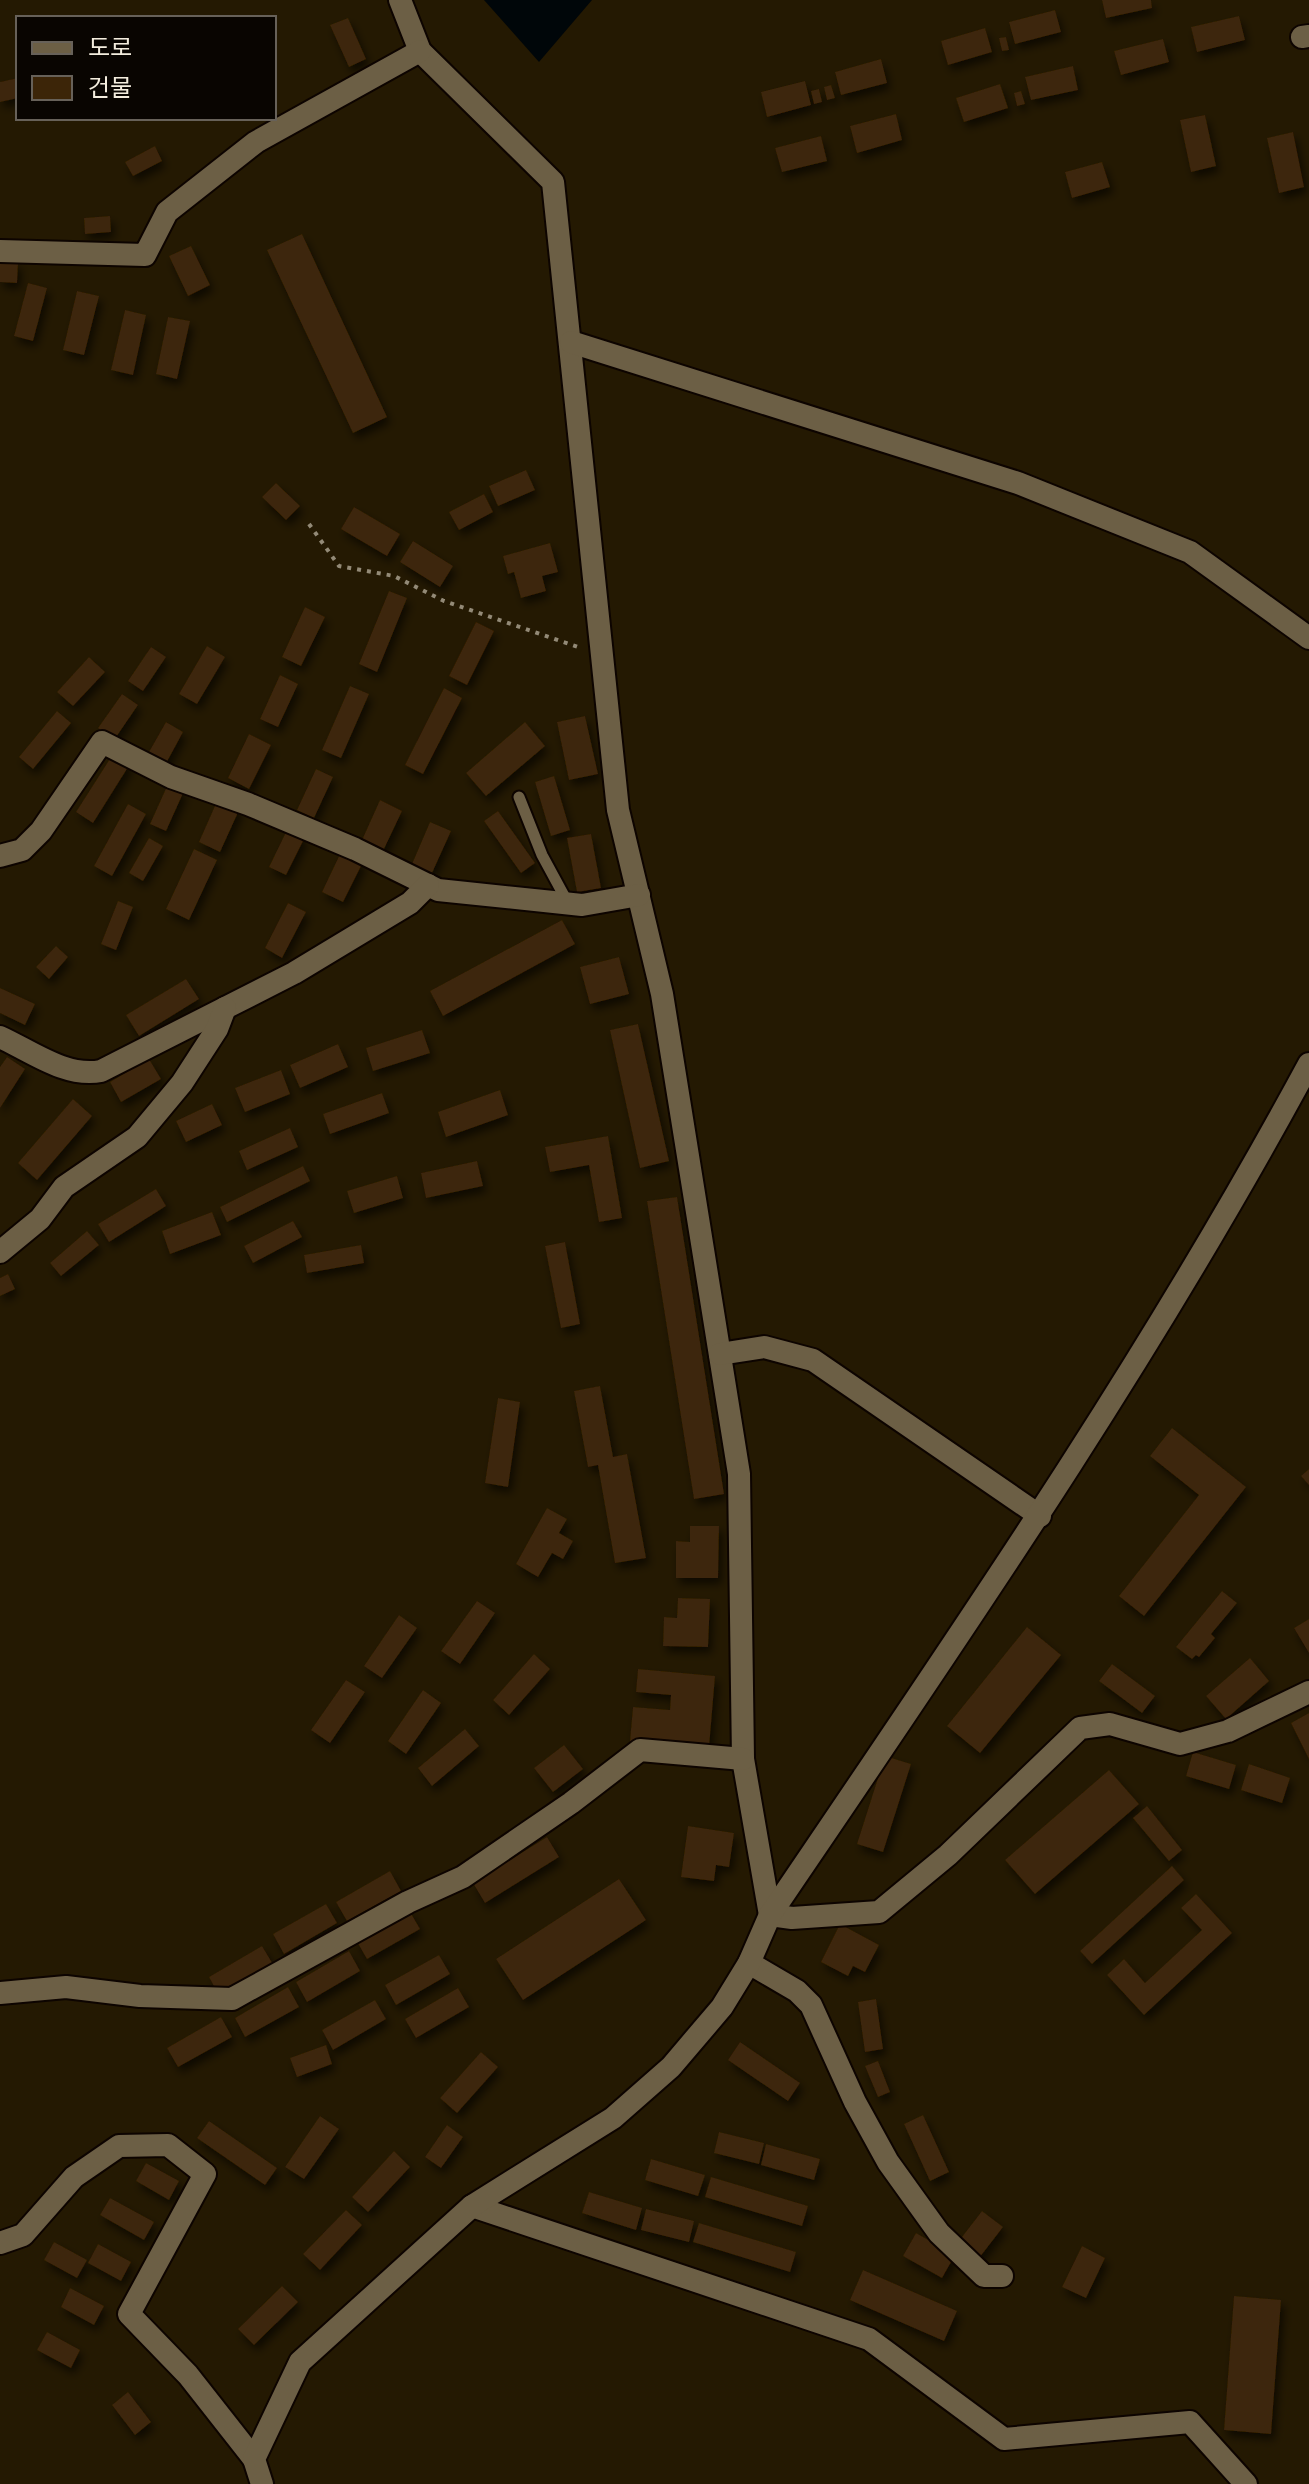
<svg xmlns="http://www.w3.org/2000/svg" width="1309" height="2484" viewBox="0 0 1309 2484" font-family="'Varela Round','Noto Sans KR',sans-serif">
  <defs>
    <filter id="shadow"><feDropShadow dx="3.5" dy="6" stdDeviation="4" flood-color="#0009"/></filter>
  </defs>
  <rect width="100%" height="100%" fill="#241902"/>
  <path fill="#000609" d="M484,0h108l-53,62z"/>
  <g fill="#3c2508" filter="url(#shadow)">
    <path d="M1102,0h49l1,8 -46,10z"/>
    <path d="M1055,10l6,22 -46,12 -6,-22z"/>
    <path d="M1239,16l6,24 -48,12 -6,-25z"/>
    <path d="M348,18l18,41 -17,8 -19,-42z"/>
    <path d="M985,28l7,24 -44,13 -7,-24z"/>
    <path d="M1006,37l3,13 -7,1 -3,-13z"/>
    <path d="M1163,39l6,23 -48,13 -7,-24z"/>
    <path d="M881,59l6,24 -46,12 -6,-23z"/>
    <path d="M1073,66l5,24 -47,10 -6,-23z"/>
    <path d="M18,78v20l-18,4v-20z"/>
    <path d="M805,81l6,24 -44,12 -6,-25z"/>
    <path d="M1000,84l8,24 -44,14 -8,-24z"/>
    <path d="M831,85l4,13 -8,2 -3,-13z"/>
    <path d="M819,89l3,13 -8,2 -3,-13z"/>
    <path d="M1021,91l4,13 -8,2 -3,-13z"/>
    <path d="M896,114l6,26 -45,13 -7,-27z"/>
    <path d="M1205,115l11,51 -25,6 -11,-52z"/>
    <path d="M1293,132l11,55 -25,6 -12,-55z"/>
    <path d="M821,136l6,25 -45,11 -7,-24z"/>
    <path d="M155,146l7,15 -29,15 -8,-14z"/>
    <path d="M1102,162l8,25 -38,11 -7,-26z"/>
    <path d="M110,216l1,16 -26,2 -1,-16z"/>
    <path d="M302,234l85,183 -34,16 -86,-183z"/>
    <path d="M191,246l19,39 -22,11 -19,-40z"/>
    <path d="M0,261l18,2 -1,20 -17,-1z"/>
    <path d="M28,283l19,5 -14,53 -19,-5z"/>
    <path d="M77,291l22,5 -15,59 -21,-5z"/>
    <path d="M125,310l21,5 -13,60 -22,-5z"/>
    <path d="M168,317l22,4 -13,58 -21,-5z"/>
    <path d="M526,470l9,20 -37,16 -9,-20z"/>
    <path d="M276,483l24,23 -14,14 -24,-23z"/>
    <path d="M484,494l9,18 -34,18 -10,-18z"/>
    <path d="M354,507l46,27 -13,22 -46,-27z"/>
    <path d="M413,541l40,25 -13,21 -40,-25z"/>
    <path d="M550,543l8,29 -16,4 4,15 -25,7 -7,-26 -6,2 -5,-18z"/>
    <path d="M389,591l18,7 -30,74 -18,-8z"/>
    <path d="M305,607l20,10 -24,49 -19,-9z"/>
    <path d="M476,622l18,9 -27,54 -18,-9z"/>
    <path d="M207,646l18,11 -28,47 -18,-10z"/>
    <path d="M151,647l15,10 -23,34 -15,-10z"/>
    <path d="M89,657l16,15 -32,34 -16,-14z"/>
    <path d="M280,675l18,9 -20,43 -18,-8z"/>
    <path d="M350,686l19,8 -28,64 -19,-8z"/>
    <path d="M444,688l18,10 -39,76 -18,-9z"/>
    <path d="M122,694l16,11 -24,35 -16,-12z"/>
    <path d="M57,711l14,12 -38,46 -14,-12z"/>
    <path d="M585,716l13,58 -29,6 -12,-58z"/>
    <path d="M166,722l17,10 -20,37 -18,-10z"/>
    <path d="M525,722l20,24 -59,50 -20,-23z"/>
    <path d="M249,734l22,11 -22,44 -21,-11z"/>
    <path d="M113,754l17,10 -37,59 -17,-11z"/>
    <path d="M316,769l17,8 -19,41 -17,-8z"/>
    <path d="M554,776l16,54 -19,6 -16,-54z"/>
    <path d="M168,784l16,7 -18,40 -16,-7z"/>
    <path d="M218,799l22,9 -20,44 -21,-10z"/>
    <path d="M380,800l22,11 -19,40 -21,-11z"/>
    <path d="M128,804l18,10 -34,62 -18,-10z"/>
    <path d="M498,811l37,52 -14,10 -37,-52z"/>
    <path d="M430,822l21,9 -19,42 -20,-9z"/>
    <path d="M288,828l17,9 -19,38 -17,-8z"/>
    <path d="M591,834l10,54 -24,4 -10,-54z"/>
    <path d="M149,838l14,8 -20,35 -14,-8z"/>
    <path d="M194,849l23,11 -28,60 -23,-11z"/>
    <path d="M341,852l22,10 -20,40 -21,-10z"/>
    <path d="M118,901l15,6 -17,43 -15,-6z"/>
    <path d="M288,903l18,9 -24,46 -17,-10z"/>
    <path d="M562,920l13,24 -132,72 -13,-25z"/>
    <path d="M56,946l12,11 -19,22 -13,-12z"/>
    <path d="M619,957l10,37 -39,10 -10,-37z"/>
    <path d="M186,979l13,20 -60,37 -13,-21z"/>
    <path d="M0,988l35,16 -10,21 -25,-12z"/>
    <path d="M638,1024l31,137 -29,7 -30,-138z"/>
    <path d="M422,1030l8,23 -57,18 -7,-23z"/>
    <path d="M338,1044l10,23 -48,21 -10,-23z"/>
    <path d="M7,1057l18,12 -25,39v-41z"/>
    <path d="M149,1059l12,20 -40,23 -11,-20z"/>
    <path d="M281,1070l9,24 -45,18 -10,-24z"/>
    <path d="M500,1090l8,25 -62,22 -8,-25z"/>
    <path d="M382,1093l7,20 -59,21 -7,-20z"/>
    <path d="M73,1099l19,17 -55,64 -19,-17z"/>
    <path d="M212,1104l10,21 -36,17 -10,-21z"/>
    <path d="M290,1128l8,19 -51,23 -8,-19z"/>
    <path d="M608,1136l14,82 -23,4 -10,-57 -39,7 -5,-25z"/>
    <path d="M477,1161l6,25 -57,12 -5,-25z"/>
    <path d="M303,1166l7,15 -83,41 -7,-15z"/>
    <path d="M397,1176l6,22 -49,15 -7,-22z"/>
    <path d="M156,1189l10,17 -57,36 -11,-18z"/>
    <path d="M677,1197l47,297 -30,5 -47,-298z"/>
    <path d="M212,1212l9,23 -51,19 -8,-23z"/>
    <path d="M293,1221l9,16 -49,26 -9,-17z"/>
    <path d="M87,1231l12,14 -38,31 -11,-13z"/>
    <path d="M565,1242l15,82 -19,4 -16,-82z"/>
    <path d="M361,1245l3,18 -57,10 -3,-18z"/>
    <path d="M8,1274l7,15 -15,7v-18z"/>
    <path d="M600,1386l13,71 14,-3 19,104 -31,5 -17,-98 -10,2 -14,-76z"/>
    <path d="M498,1398l22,4 -12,85 -23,-4z"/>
    <path d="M1172,1428l74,59 -102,129 -25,-20 80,-101 -49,-39z"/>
    <path d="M1309,1469v16l-8,-9z"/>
    <path d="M547,1508l20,11 -8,14 14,8 -10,18 -11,-6 -14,24 -22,-13z"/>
    <path d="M690,1526h29l-1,52h-42v-37l14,1z"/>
    <path d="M1222,1591l15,12 -26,31 4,4 -16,19 -3,-2 -4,4 -16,-12z"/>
    <path d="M678,1598l32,1 -2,48 -45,-1 1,-29 13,1z"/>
    <path d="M477,1601l18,12 -35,51 -19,-13z"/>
    <path d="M399,1615l18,13 -35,50 -18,-12z"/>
    <path d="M1309,1619v34l-15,-25z"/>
    <path d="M1027,1627l34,28 -81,98 -33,-27z"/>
    <path d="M534,1654l16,15 -41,46 -16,-15z"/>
    <path d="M1250,1658l19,23 -43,38 -20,-23z"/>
    <path d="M1112,1664l43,32 -13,17 -43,-32z"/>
    <path d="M638,1669l77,7 -6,71 -79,-6 3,-34 37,3 1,-15 -35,-3z"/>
    <path d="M346,1680l19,12 -35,51 -19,-13z"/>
    <path d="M423,1690l18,13 -35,51 -18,-13z"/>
    <path d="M1309,1713v46l-18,-36z"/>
    <path d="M465,1729l14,17 -47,40 -14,-18z"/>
    <path d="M564,1745l19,24 -30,23 -19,-24z"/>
    <path d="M1193,1752l43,13 -7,24 -43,-13z"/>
    <path d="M885,1756l26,8 -28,88 -26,-8z"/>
    <path d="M1249,1764l41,14 -8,25 -41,-13z"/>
    <path d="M1109,1770l30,34 -104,90 -30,-34z"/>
    <path d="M1147,1806l35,44 -13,11 -36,-43z"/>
    <path d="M688,1826l46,7 -5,34 -13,-2 -2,16 -33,-4z"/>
    <path d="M547,1837l12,20 -74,46 -12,-20z"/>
    <path d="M1172,1866l12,14 -92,84 -12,-13z"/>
    <path d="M390,1871l11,20 -54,30 -11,-19z"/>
    <path d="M619,1879l27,41 -123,80 -27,-41z"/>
    <path d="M1196,1894l36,39 -88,82 -37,-40 17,-16 21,24 57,-53 -21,-22z"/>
    <path d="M326,1904l11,19 -53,31 -11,-20z"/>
    <path d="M409,1910l11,19 -53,30 -11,-19z"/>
    <path d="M840,1924l39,21 -14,27 -12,-6 -5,10 -27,-14z"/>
    <path d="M262,1946l12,20 -54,31 -11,-20z"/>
    <path d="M349,1951l11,20 -53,31 -11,-20z"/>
    <path d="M439,1955l11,19 -54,31 -11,-20z"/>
    <path d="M288,1987l11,20 -54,30 -10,-19z"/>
    <path d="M458,1988l11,19 -53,31 -11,-19z"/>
    <path d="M876,1999l7,50 -18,3 -7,-50z"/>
    <path d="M375,2000l11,19 -53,31 -11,-20z"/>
    <path d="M221,2017l11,20 -54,30 -11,-19z"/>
    <path d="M740,2042l60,41 -12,18 -60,-41z"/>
    <path d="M326,2045l6,19 -35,13 -7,-19z"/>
    <path d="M481,2052l17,15 -41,46 -17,-15z"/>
    <path d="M878,2061l12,31 -12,5 -13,-31z"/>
    <path d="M923,2115l26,57 -19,9 -26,-57z"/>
    <path d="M320,2116l19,13 -35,50 -19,-12z"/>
    <path d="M209,2121l68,47 -12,17 -68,-47z"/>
    <path d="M447,2125l16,12 -22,31 -16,-11z"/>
    <path d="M719,2132l45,11 -5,21 -45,-11z"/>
    <path d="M766,2144l54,15 -6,21 -53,-15z"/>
    <path d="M394,2151l16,16 -42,45 -16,-15z"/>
    <path d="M651,2159l54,16 -7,21 -53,-16z"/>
    <path d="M146,2163l33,18 -10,19 -33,-19z"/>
    <path d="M711,2177l97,29 -6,20 -97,-29z"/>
    <path d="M589,2192l53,16 -6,22 -54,-17z"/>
    <path d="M110,2198l44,24 -10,18 -44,-25z"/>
    <path d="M646,2209l48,12 -5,21 -48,-12z"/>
    <path d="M346,2210l16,15 -42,45 -17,-16z"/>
    <path d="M982,2211l21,16 -27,35 -21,-16z"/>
    <path d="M699,2223l97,29 -6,20 -97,-30z"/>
    <path d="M916,2233l39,22 -13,23 -39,-22z"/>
    <path d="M54,2242l33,18 -10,18 -33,-18z"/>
    <path d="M98,2244l33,18 -10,19 -33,-18z"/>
    <path d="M1082,2246l23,12 -19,40 -24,-11z"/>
    <path d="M863,2270l94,41 -13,30 -94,-41z"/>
    <path d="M282,2286l16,16 -44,43 -16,-16z"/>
    <path d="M70,2288l34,18 -10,19 -33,-18z"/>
    <path d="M1234,2296l47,4 -10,134 -47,-4z"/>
    <path d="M47,2332l33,18 -9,18 -34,-18z"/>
    <path d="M128,2392l23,30 -16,13 -23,-30z"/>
  </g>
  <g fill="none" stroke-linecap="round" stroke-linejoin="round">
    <g stroke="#0d0400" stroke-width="15">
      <path id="lane" d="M519,797l23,58 26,48"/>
    </g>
    <g stroke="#0d0400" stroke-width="26">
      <g id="street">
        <path d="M400,0l20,51 133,131 65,628 44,184 77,480 4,285 27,156"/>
        <path d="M1302,37l7,-1"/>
        <path d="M0,251l145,4 22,-43 89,-70 164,-91"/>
        <path d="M571,342l447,141 172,69 119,86"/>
        <path d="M0,856l22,-6 19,-19 61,-89 69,35 77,27 107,45 83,41 144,15 57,-10"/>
        <path d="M0,1037c31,14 66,41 101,34l193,-98 116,-70 18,-18"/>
        <path d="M0,1252l40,-33 24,-32 73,-50 45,-54 35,-54 8,-21"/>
        <path d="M720,1354l44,-7 49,13 227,156"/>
        <path d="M770,1915l22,3 87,-6 69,-57 132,-127 30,-4 70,20 48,-13 81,-39"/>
        <path d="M749,1963l48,28 14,14 44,97 33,60 51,71 45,43h18"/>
        <path d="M0,1993l66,-6 74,9 92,3 176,-97 55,-25 108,-74 69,-53 103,9"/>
        <path d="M472,2206l397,133 135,100 186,-17 56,62"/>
        <path d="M0,2243l23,-8 51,-58 45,-31 49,-1 37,29 -76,140 59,61 66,84"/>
        <path d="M262,2484l-8,-25 46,-97 172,-156 141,-88 58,-51 51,-60 27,-44 21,-48c189,-279 379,-554 539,-851"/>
      </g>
    </g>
    <path stroke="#938a77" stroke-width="4" stroke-dasharray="4 6" stroke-linecap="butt" d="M309,524l30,42 55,10 50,25 137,47"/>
    <use href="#lane" stroke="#6c5f45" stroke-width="11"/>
    <use href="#street" stroke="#6c5f45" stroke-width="22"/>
  </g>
  <rect x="16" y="16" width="260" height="104" fill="#090501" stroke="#676159" stroke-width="2"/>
  <rect x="32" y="42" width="40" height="12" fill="#6c5f45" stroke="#676159" stroke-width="2"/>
  <text x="88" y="56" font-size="24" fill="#f3ecdd">도로</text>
  <rect x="32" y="76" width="40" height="24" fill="#3c2508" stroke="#676159" stroke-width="2"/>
  <text x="88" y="96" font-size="24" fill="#f3ecdd">건물</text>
</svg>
